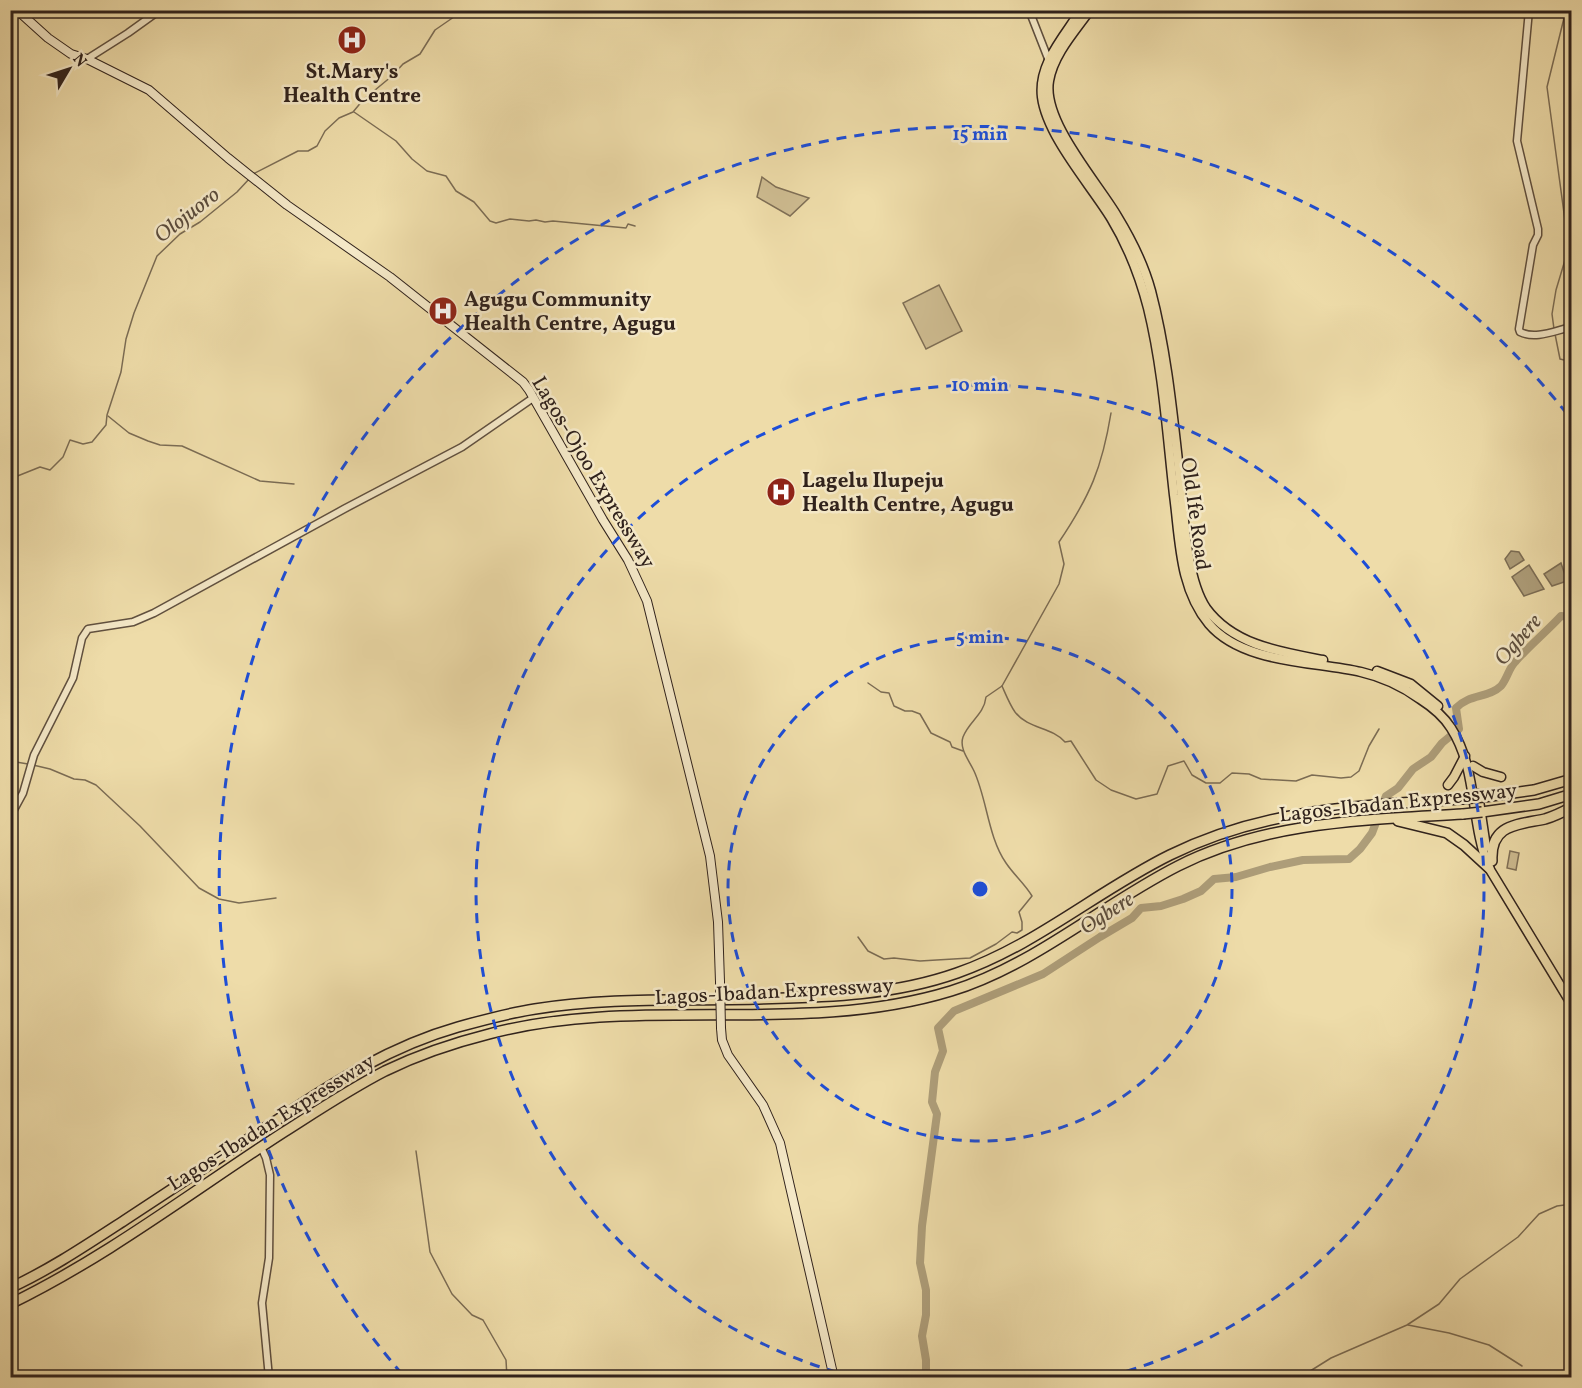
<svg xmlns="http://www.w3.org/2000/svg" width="1582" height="1388" viewBox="0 0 1582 1388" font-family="Vollkorn,serif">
  <rect width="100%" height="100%" fill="#eedca9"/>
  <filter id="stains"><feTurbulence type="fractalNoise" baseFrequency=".00333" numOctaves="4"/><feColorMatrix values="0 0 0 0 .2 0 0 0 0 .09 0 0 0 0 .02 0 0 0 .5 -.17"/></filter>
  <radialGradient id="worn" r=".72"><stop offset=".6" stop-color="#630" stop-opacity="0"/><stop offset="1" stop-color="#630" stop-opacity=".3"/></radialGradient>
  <g fill="#cebc91" stroke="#7f6f56" stroke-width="1.5">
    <path d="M762,177l14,10 33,11 -19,18 -33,-19z"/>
    <path d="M939,285l23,46 -36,18 -23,-46z"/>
    <path d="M1510,851l9,2 -3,17 -9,-2z"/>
  </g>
  <g fill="#ad9d79" stroke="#7b6c54" stroke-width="1.5">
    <path d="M1511,551l8,1 5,8 -14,9 -5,-10z"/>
    <path d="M1561,563l6,18 -15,5 -8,-12z"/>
    <path d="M1529,565l15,24 -20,7 -12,-19z"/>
  </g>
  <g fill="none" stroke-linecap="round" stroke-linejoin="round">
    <g stroke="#7b6c54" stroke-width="1.5">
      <path d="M354,112l42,29 16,18 15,12 19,5 10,15 18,11 16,19 6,2 14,-4 19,2 7,-1 9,2 8,-1 73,7 2,-4 7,2"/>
      <path d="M253,174l45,-23h10l9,-5 8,-15 14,-13 14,-6 10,-12 29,-24 11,-12 17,-10 15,-24 29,-20"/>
      <path d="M1554,329l-2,-15 4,-24 9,-30 1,-32 -19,-141 18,-73"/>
      <path d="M1555,334l5,25 12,3"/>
      <path d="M108,416l21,17 19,8 12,4 22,1 78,35 34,3"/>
      <path d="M10,479l30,-12 10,3 13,-13 7,-17 13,4 9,-2 14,-17 1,-10 14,-43 5,-33 8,-26 23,-57 23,-22 20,-12 37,-30 13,-14"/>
      <path d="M868,683l13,9 8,1 5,13 11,5h7l8,3 11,19 19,9 2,5 11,4"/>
      <path d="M1002,686c4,9 8,19 13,26 13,17 37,15 50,30l6,-1 25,39 15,10 25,9 21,-5 11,-28 16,-5 8,14 14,8h14l12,-10 17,1 12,5 35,2 16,-6 29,3 10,-1 8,-6 10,-25 10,-17"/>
      <path d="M10,761l18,3"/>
      <path d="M33,765l17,4 24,10 11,1 11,5 44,41 59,62 20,11 20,4 37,-5"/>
      <path d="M858,937l10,14 16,8 10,-1 26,3 50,-3 26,-14 16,-12 5,1 5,-3v-8l-3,-10 13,-16c-7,-12 -18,-21 -26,-33 -18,-26 -19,-64 -32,-92 -5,-11 -15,-22 -11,-34 6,-16 21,-22 23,-40l16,-11 57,-102 5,-20 -5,-22c31,-46 43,-74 52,-129"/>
      <path d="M416,1151l14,101 22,42 20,21 11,5 23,40 1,18"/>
      <path d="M1408,1325l41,8 40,12 33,21"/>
      <path d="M1299,1378l32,-20 76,-33 32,-21 21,-25 58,-42 21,-23 18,-8 15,-2"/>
    </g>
    <path stroke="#ad9d79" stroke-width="8" d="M926,1378v-18l-4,-24 4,-21v-25l-6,-27 2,-37 15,-112 -5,-12 3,-30 8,-21 -5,-23 16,-17 89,-37 57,-37 32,-19 9,-10 20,-2 22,-7 18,-8 13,-12 22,-2 34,-10 33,-7 46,-1 11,-10 12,-16 14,-37 12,-8 15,-19 18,-12 11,-14 17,-14 -3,-21c13,-14 33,-10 45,-22 6,-7 8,-18 14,-24 14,-16 31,-30 46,-46l11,1"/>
    <g stroke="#60503f" stroke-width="9">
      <g id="tertiary">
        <path d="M1029,10l20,51"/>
        <path d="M1529,10l-12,131 21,88v6l-5,10 -14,84 1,3c16,8 36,-2 52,-5"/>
        <path d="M87,59l41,-26 32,-23"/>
        <path d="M10,817l13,-24 11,-38 39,-77 9,-40 6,-9 45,-7 21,-9 190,-104 118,-62 71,-49"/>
        <path d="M261,1147l5,11 4,17 -1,83 -7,45 7,75"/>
      </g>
    </g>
    <g stroke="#30221c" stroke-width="10">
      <g id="secondary">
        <path d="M17,10l31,28 23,16 16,5 62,31 79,68 59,47 103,72 133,105 6,8 74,130 25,40 19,41 63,255 8,66 2,60"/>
        <path d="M721,1028l1,12 6,15 35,50 17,38 54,235"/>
      </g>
    </g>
    <g stroke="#30221c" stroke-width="11">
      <g id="primary">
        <path d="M1081,10c-17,27 -43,54 -39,87 5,39 48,87 69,121 17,28 29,59 37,90 15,61 19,125 26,187 6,44 5,93 35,129 34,40 105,37 152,48 22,5 41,14 59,27 11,7 24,18 31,29 27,42 19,94 38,140l83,137"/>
        <path d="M1090,10c-15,21 -37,45 -41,71 -7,40 48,101 68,135 14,23 27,49 34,75 16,61 22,126 29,188 4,36 6,99 26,129 27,37 74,44 117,52"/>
        <path d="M1377,671l34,13 27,22"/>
        <path d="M1473,766l10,6 18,5"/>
        <path d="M1448,785l6,-8 11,-21"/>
        <path d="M1478,794l8,53"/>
      </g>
    </g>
    <g stroke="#30221c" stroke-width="12">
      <g id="motorway">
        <path d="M1484,797l50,-7 38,-11"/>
        <path d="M1482,812l57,-8 33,-10"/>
        <path d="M1398,821l49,12 17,12 25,23"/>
        <path d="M1492,861c-2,-37 25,-36 53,-42 10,-3 18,-7 27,-12"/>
        <path d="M10,1288c41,-19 78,-44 115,-68 51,-33 101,-67 152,-100 57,-38 114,-74 181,-93 25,-7 51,-14 77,-18 72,-12 147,-8 220,-10 69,-2 137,-3 202,-26 78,-27 140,-82 213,-118 95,-47 189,-49 292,-56"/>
        <path d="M10,1304c97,-47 184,-114 274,-172 33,-21 66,-43 101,-61 33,-16 68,-28 104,-37 150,-40 312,3 462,-43 84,-26 150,-86 227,-125 89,-45 189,-46 285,-52"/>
      </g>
    </g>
    <use href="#tertiary" stroke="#f4e8c7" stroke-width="6"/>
    <use href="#secondary" stroke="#f4e8c7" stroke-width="8"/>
    <use href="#primary" stroke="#eedca9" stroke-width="8"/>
    <use href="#motorway" stroke="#eedca9" stroke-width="9"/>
    <g stroke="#30221c" stroke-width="10" stroke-linecap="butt">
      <path id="secondary-bridge" d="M720,982l1,46"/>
    </g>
    <g stroke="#30221c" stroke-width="12" stroke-linecap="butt">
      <g id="motorway-bridge">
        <path d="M1462,799l22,-2"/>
        <path d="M1463,814l19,-2"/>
      </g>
    </g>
    <use href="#secondary-bridge" stroke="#f4e8c7" stroke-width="8"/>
    <use href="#motorway-bridge" stroke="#eedca9" stroke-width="9"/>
  </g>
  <g fill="none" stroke="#1d4ed8" stroke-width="3" stroke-dasharray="10 8">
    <circle cx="980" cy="889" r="252"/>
    <path d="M854 1377A504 504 0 1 1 1106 1377"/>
    <path d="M402 1374A755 755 0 1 1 1571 419"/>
  </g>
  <defs>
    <g id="hospital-disc" transform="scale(1.5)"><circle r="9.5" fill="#8f2418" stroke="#f4e8c7"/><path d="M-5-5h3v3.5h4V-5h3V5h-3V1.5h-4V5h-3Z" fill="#fff"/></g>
  </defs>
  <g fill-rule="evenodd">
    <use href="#hospital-disc" x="352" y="40"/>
    <use href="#hospital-disc" x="443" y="311"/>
    <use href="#hospital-disc" x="781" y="492"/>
  </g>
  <g text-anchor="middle" stroke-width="5" stroke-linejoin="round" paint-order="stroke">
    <g font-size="21" font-weight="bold" fill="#30221c" stroke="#f4e8c7" text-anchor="start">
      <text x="352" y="78" text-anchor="middle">St.Mary's<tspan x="352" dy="24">Health Centre</tspan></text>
      <text x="464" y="306">Agugu Community<tspan x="464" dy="24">Health Centre, Agugu</tspan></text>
      <text x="802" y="487">Lagelu Ilupeju<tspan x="802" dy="24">Health Centre, Agugu</tspan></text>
    </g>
    <g font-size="21" fill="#30221c" stroke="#f4e8c7">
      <text transform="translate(594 472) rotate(59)" y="7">Lagos-Ojoo Expressway</text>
      <text transform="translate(1196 514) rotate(82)" y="7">Old Ife Road</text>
      <text transform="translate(1398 802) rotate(-6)" y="7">Lagos-Ibadan Expressway</text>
      <text transform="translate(774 991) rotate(-3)" y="7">Lagos-Ibadan Expressway</text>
      <text transform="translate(271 1122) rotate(-32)" y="7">Lagos-Ibadan Expressway</text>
    </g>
    <g font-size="22" font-style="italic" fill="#5c4d3d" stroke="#f4e8c7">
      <text transform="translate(186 214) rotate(-38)" y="8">Olojuoro</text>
      <text transform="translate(1517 639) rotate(-49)" y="8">Ogbere</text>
      <text transform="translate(1106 912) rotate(-33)" y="8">Ogbere</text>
    </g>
  </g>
  <circle cx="980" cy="889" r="9" fill="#1d4ed8" stroke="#f4e8c7" stroke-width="3"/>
  <g font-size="18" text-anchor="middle" font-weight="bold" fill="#1d4ed8" stroke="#f4e8c7" stroke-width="5" stroke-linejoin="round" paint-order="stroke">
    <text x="980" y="140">15 min</text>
    <text x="980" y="391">10 min</text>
    <text x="980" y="643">5 min</text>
  </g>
  <rect width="1582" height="1388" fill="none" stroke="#eedca9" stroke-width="36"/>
  <rect x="12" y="12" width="1558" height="1364" fill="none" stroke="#30221c" stroke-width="3"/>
  <rect x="18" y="18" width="1546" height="1352" fill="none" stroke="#30221c" stroke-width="1.5"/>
  <g transform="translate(69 69) rotate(51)" stroke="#f4e8c7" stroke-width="4.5" paint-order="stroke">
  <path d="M0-4.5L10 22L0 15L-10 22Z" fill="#30221c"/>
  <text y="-9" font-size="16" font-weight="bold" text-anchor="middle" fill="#30221c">N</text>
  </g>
  <rect width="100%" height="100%" filter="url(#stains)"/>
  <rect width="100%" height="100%" fill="url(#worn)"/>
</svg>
